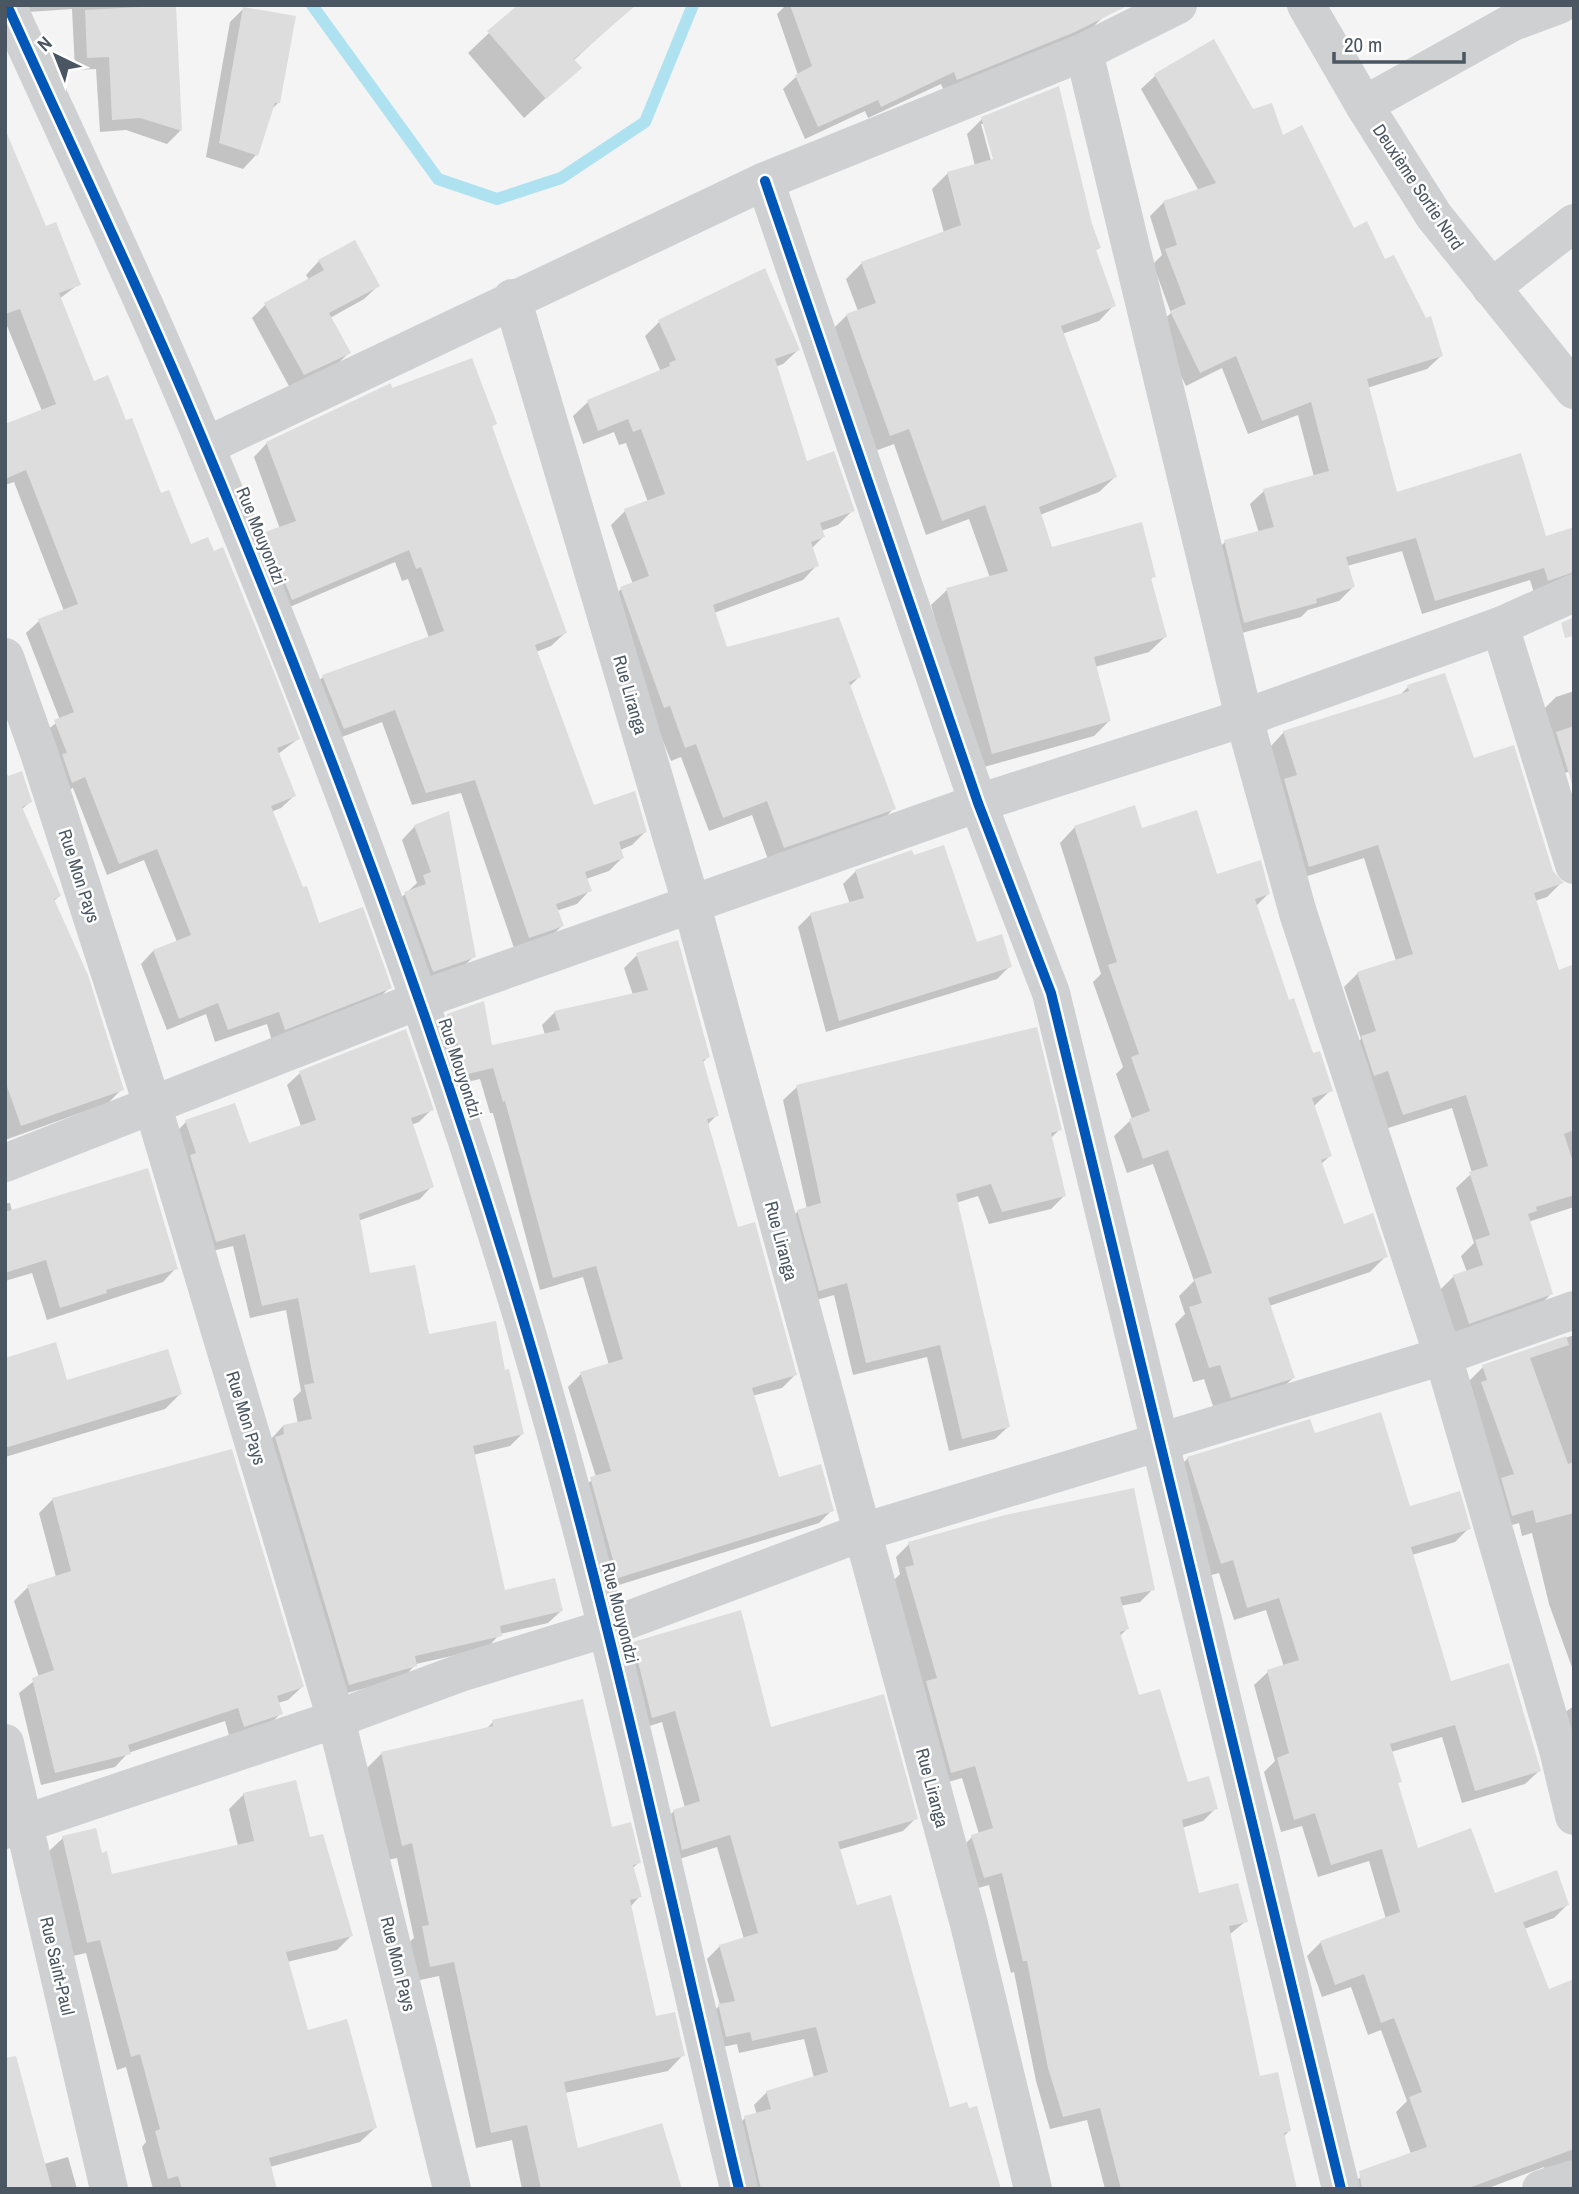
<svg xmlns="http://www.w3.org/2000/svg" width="1579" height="2194" viewBox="0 0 1579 2194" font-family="'Archivo Narrow',sans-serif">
  <rect width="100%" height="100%" fill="#f4f4f4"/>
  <g fill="#0003" fill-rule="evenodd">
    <path d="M28,5h147l5,126 -13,13 -41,-14 -26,2 -4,-63 -21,1 -3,-61 -44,3z"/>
    <path d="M786,5h313l5,11 -13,13 -147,62 -3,-7 -73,34 -3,-7 -60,28 -22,-50 15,-14 -21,-61z"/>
    <path d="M243,9l35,94 -7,7 -15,45 -13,14 -37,-12 24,-135z"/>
    <path d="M628,10l-55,51 6,7 -55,50 -56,-65 21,-20z"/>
    <path d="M1213,42l40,69 29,27 72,92 31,31 56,95 -14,13 -60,19 29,106 149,44 29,-9v55l-40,9 -4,-13 -108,34 -20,-63 -55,15 6,21 -14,14 -31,9 -7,7 -70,19 -20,-80 14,-14 34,-9 -9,-29 14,-13 50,-14 -16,-62 -50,19 -26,-66 -36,18 -29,-60 14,-13 -18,-49 9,-9 -12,-39 14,-14 35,-11 -58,-102 14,-13z"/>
    <path d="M982,119l108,105 9,24 -4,3 19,54 -15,16 -37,13 53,143 -16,15 -59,23 11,34 103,27 -4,4 15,57 -16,15 -54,15 14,54 -15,15 -117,33 -46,-164 16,-15 43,-12 -21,-59 -43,16 -32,-91 -19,7 -44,-120 16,-16 11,-4 -12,-32 16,-16 82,-30 -12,-44 16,-16 27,-7 -8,-32zM981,124h4l12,43 -4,1z"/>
    <path d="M5,182l40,46 34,56 -20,15 34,85 32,38 35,73 138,244 -20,15 16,42 -13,12 -10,4 47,113 72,62 -13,13 -105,41 -5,-17 -52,18 -9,-28 -39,16 -26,-66 12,-13 24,-9 -33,-82 -37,15 -34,-87 -14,6 -17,-60 18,-14 -34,-87 13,-12 25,-10 -50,-129 -9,3v-59l37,-15 -37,-90z"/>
    <path d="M319,261l59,25 -14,13 -34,19 19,35 -14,13 -45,22 -38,-70 14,-14 43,-24 -3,-5z"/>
    <path d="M659,322l139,28 -15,14 -8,3 31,96 47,47 -15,15 -17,6 2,6 -12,12 6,16 -14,15 -89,33 11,37 134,27 -10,10 45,121 -14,15 -111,39 -17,-47 -43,16 -28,-74 -10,4 -64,-158 14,-14 12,-5 -22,-59 14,-14 23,-9 -22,-59 -7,2 -5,-13 -31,12 -10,-28 15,-14 73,-30 -16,-36z"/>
    <path d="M391,390l104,33 -4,4 74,206 -14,13 -15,6 57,155 52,25 -13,13 -12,5 2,8 -13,13 -23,8 4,11 -13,14 -21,7 6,15 -14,13 -33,12 -54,-158 -49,12 -30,-83 -51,19 -22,-51 14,-13 106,-39 -21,-59 -6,2 -7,-19 -117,50 -26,-65 14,-13 14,-5 -26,-72 13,-14z"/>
    <path d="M1408,687l64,74 89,122 -14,14 -12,4 23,71 16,-6v241l-46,15 23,72 -14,14 -82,29 -15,-47 14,-14 13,-4 -6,-16 13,-13 -18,-55 16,-15 -20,-65 -64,20 -40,-76 13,-13 -17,-52 14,-14 38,-12 -32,-103 -69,22 -25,-133 14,-15 115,-36z"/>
    <path d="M1574,691v79l-22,7 -10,-66 14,-14z"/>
    <path d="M5,779l25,23 -9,8 38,86 -6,6 69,187 -14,14 -103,37z"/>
    <path d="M415,826l59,130 -14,14 -41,15 -28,-78 26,-24 -15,-43z"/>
    <path d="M1075,827l66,3 75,47 52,17 -12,12 32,96 43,88 -18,17 17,49 -10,9 22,61 44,30 -16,16 -101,34 24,72 -16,15 -62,19 -11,-33 -11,3 -18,-58 10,-10 -6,-18 15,-15 -41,-117 -26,9 -13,-37 18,-17 -16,-45 7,-7 -30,-85 8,-8 -41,-131z"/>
    <path d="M856,871l120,73 34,22 -13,13 -171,53 -28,-105 13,-13 39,-10 -7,-20z"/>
    <path d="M637,955l71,102 -6,6 15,52 -10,10 30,104 58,146 -13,13 -30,8 25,83 55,31 -13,13 -213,66 -28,-98 18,-14 -28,-90 13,-13 28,-9 -26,-88 -43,13 -47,-177h-3l-10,-34 -25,6 -20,-57 13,-13 42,32 55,-12 -3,-10 13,-13 78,-17 -9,-27z"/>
    <path d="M300,1073l132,36 -13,13 -8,3 21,61 -12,13 -62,22 11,54 58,62 77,35 18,62 -12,12 -37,9 30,137 58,19 -13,12 -48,11 -13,14 -71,16 -13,14 -67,18 -65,-257 12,-13 15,-2 -5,-25 8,-8 -15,-81 -36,8 -17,-72 -29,7 -30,-119 12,-12 62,23 53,-19 -14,-41z"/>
    <path d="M797,1087l263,42 -10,10 14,57 -13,13 -62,15 -11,-28 -22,7 53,223 -14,13 -46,12 -22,-94 -74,18 -19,-80 -28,8 -21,-78 13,-14 9,-2 -24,-109z"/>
    <path d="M5,1203h5l2,8 164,57 -13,14 -116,38 -15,-47 -27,8z"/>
    <path d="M1574,1335v338l-25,-69 -17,-71 -10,3 -3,-13 -21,6 -29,-148 14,-14z"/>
    <path d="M5,1359l61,23 114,12 -15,15 -160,48z"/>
    <path d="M1314,1435l94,73 61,20 -14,14 -43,13 38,128 89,88 -14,13 -63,19 -20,-66 -51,15 9,29 -4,4 21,65 77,45 73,10 -13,13 -30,11 24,62 26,2v172l-28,7 -2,-5 -58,22h-131l-2,-5 14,-13 44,-17 -15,-42 11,-11 -26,-71 -13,5 -17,-48 -29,10 -15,-41 13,-13 66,-24 -17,-58 -51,16 -16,-51 -21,6 -17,-60 11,-11 -21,-76 14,-13 16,-5 -18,-57 -32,10 -15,-47 -11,3 -33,-105 13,-13z"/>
    <path d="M53,1499l249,188 -14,13 -10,3 3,10 -14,14 -37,12 -5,-18 -97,32 -13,14 -74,18 -22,-92 20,-16 -25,-76 14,-14 28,-10 -17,-64z"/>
    <path d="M909,1544l244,45 -13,13 -20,4 7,23 -8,8 19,60 49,87 29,24 -13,13 -21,7 16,67 48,26 -17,14 30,143 30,53 -6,6 13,52h-191l-18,-69 -37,9 -14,-48 -22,-109 -3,1 -22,-88 -18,5 -12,-40 13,-13 7,-3 -17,-56 -24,7 -46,-203 8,-8 -4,-17z"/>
    <path d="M634,1644l282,174 -13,13 -65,19 17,57 93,202 51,80h-243l-24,-58 13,-13 12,-3 -3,-10 13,-13 47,-14 -10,-39 -65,14 -2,-9 -24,5 -7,-30 14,-14 -13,-46 13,-13 24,-7 -27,-92 -47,15 -9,-38 13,-13 11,-3 -23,-86 -22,7 -19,-72z"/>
    <path d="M1574,1706v49l-12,-41z"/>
    <path d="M493,1722l118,107 28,33 -7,7 8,27 -10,11 24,111 29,37 -15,16 -103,22 12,57 102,39h-157l-10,-49 -36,8 -37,-172 -24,5 -8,-37 7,-6 -17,-80 -10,2 -21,-91 15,-15 104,-24z"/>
    <path d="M244,1794l65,45 42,97 -14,14 -50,12 19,70 69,96 -15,14 -90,25 6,22h-123l-11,-42 4,-5 -20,-75 -9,3 -31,-117 -13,3 -25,-104 15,-14 38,17 10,21 127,-30 -9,-37z"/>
    <path d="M68,2157l9,32h-72l39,-25z"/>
  </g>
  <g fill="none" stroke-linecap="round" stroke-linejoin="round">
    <path stroke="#aee2f0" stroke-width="12" d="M312,5l126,174 59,20 64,-21 84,-56 48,-117"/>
  </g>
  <g fill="#ddddde">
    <path d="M176,5l6,126 -42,-13 -28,2 -3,-63 -22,1 -2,-48z"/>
    <path d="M518,5h118l-62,54 8,9 -36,31 -59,-68z"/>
    <path d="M790,5h339l-54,27 -118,48 -3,-8 -73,35 -3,-7 -60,27 -23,-52 17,-9z"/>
    <path d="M243,7l53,9 -16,87h-5l-17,53 -39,-13z"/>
    <path d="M1214,39l39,70 19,-6 11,32 19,-10 52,103 13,-7 18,38 9,-4 32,63 5,-2 12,40 -76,23 30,113 124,-39 25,83 28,-9v45l-26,9 -4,-13 -109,33 -19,-63 -70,19 9,30 -39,12 1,4 -73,20 -20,-83 50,-13 -11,-38 66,-18 -18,-69 -49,19 -26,-65 -36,17 -30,-62 16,-7 -21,-55 12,-4 -14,-44 53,-18 -62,-109z"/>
    <path d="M1059,86l33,138 9,24 -5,2 20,56 -55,20 56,151 -78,30 13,40 90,-25 14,55 -5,1 16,59 -73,20 17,64 -119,33 -46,-166 62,-17 -23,-66 -43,16 -33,-92 -19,7 -44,-122 30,-11 -15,-41 100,-37 -14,-53 46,-13 -12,-42z"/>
    <path d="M5,129l41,97 10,-4 25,63 -22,8 35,88 14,-6 18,45 6,-2 29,75 8,-3 22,54 17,-7 6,14 9,-4 49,120 28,72 -23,9 19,48 -25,10 32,81 4,-1 12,37 44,-16 29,81 -107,42 -6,-18 -51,18 -10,-27 -39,16 -26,-69 38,-15 -34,-86 -38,15 -34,-87 -13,6 -10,-29 5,-1 -13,-33 20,-8 -36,-93 40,-15 -52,-134 -21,9v-55l51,-20 -36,-95 -15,5z"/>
    <path d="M355,240l25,46 -51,27 22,40 -47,22 -40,-72 60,-33 -6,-10z"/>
    <path d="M765,268l35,82 -25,9 32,102 27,-10 21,60 -35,12 5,14 -14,5 8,24 -106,39 14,42 112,-30 22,60 -12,5 47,127 -112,39 -17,-47 -44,17 -27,-74 -11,4 -15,-42 -6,2 -44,-121 29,-11 -25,-67 41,-15 -24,-65 -8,3 -5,-13 -30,12 -11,-31 83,-34 -1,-3 7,-3 -18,-40z"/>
    <path d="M472,358l25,66 -5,2 75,207 -32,12 59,160 41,-14 12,41 -28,10 5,16 -39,14 7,19 -36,13 8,22 -35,12 -54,-158 -49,13 -31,-83 -51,19 -22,-54 122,-44 -23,-64 -5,2 -7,-19 -117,50 -27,-68 31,-11 -30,-79 125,-59 1,5z"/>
    <path d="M1574,617v19l-9,2 -4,-15z"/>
    <path d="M1445,673l29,85 40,-13 39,126 11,12 -30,10 25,77 15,-6v166l-10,4 10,31v30l-38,12 1,4 -9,3 25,80 -84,30 -16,-49 30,-10 -8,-25 15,-5 -21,-63 19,-6 -22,-71 -63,20 -15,-44 -14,5 -13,-40 15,-5 -19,-59 56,-18 -35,-109 -69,22 -25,-88 13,-4 -14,-44 126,-40 -2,-6z"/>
    <path d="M1574,726v64l-18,-58z"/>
    <path d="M5,770l3,6 14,-5 10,31 -10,5 39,89 -7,3 34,76 36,115 -103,36 -16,-45z"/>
    <path d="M1135,805l7,23 55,-18 20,64 44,-14 9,34 -15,5 34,101 5,-2 19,55 7,-2 13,40 -21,7 20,58 -11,4 23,64 29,-11 15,44 -120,41 27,80 -64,20 -11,-33 -11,3 -20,-61 13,-4 -8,-24 18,-6 -44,-123 -25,9 -14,-40 21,-8 -19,-54 8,-3 -31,-89 9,-3 -43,-136z"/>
    <path d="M449,811l27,146 -43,15 -29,-80 22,-8 -3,-9 8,-3 -17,-47z"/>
    <path d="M944,845l33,97 25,-8 10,33 -173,54 -29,-108 54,-15 -9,-28 57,-20 2,5z"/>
    <path d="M678,940l32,117 -7,3 16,56 -12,3 31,108 17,-5 42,153 -45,13 27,89 42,-13 13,47 -216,67 -28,-101 21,-6 -31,-99 43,-13 -27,-93 -43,12 -48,-177 -2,1 -10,-34 -25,6 -21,-60 37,-13 8,44 68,-15 -6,-19 94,-21 -12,-37z"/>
    <path d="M1037,1027l25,103 -11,3 15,63 -64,16 -11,-28 -35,10 54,233 -48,12 -22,-94 -74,18 -19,-80 -28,8 -22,-81 24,-7 -25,-118z"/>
    <path d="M406,1029l28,81 -23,8 23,69 -75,27 11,59 45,-8 14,69 67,-13 9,49 4,-1 15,65 -51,12 32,144 50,-12 8,33 -63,15 2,10 -87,20 2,10 -68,19 -74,-248 9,-3 -1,-9 29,-6 -8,-34 10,-2 -16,-85 -36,8 -17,-72 -29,8 -26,-87 6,-2 -11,-33 50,-17 14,40 67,-23 -17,-49z"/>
    <path d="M148,1168l30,101 -72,21 1,3 -47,15 -14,-48 -41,13v-61z"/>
    <path d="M1566,1336l3,9 -39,13 38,106 6,-2v51l-38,10 -3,-13 -21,6 -11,-38 13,-4 -33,-92 6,-2 -5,-15z"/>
    <path d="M56,1342l11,38 101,-31 14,45 -177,54v-90z"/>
    <path d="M1381,1412l29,94 50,-15 11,38 -60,18 40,134 58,-18 32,108 -66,20 -20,-66 -65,19 12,38 -4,1 20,65 53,-20 24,65 62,-23 12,35 -46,17 26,67 25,-10v170l-108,40h-104l-3,-18 68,-24 -18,-50 13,-5 -28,-74 -13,5 -17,-49 -29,11 -15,-44 80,-29 -18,-63 -51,16 -16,-52 -21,7 -17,-62 12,-5 -22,-83 32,-10 -20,-62 -32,10 -14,-48 -12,4 -34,-107 123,-38 5,14z"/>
    <path d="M232,1449l72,238 -27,9 6,18 -39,13 -6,-19 -110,37 3,9 -76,19 -23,-95 22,-8 -27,-85 44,-14 -19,-73z"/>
    <path d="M1134,1488l21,102 -35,7 9,32 -9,3 19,63 21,-6 28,93 21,-6 9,33 -36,11 17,73 39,-10 10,39 -19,4 31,150 18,-4 13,59 -7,2 13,56h-176l-21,-81 -37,9 -15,-49 -21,-107h-4l-21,-88 -18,5 -13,-43 22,-7 -18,-62 -24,7 -25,-92 11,-3 -32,-111 9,-2 -6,-23 97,-27z"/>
    <path d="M741,1610l30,117 113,-33 34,125 -80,23 19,63 34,-10 59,212 17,-5 2,6 8,-2 24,83h-240l-17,-73 27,-7 -5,-18 62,-19 -12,-45 -64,14 -2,-9 -24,5 -8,-33 17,-3 -16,-56 39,-12 -28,-98 -48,15 -9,-40 27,-9 -25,-90 -23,7 -19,-76z"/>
    <path d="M583,1699l29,128 19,-5 9,37 1,4 -8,2 9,32 -12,3 26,116 19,-4 10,44 -121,26 14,66 84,-25 20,66h-141l-14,-64 -36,8 -37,-171 -24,5 -8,-41 7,-1 -17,-82 -10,3 -21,-94 112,-26 -1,-6z"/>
    <path d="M296,1780l14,57 13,-3 30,102 -67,16 22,78 39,-11 30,109 -108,30 8,31h-95l-4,-13 -10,3 -13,-48 5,-2 -20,-75 -9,3 -31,-117 -13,3 -25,-107 34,-8 6,25 5,-2 5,23 142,-33 -11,-48z"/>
    <path d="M16,2056l36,133h-47v-131z"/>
  </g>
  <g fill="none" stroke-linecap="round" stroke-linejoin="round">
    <g stroke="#ced0d2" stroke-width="38">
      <path d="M7,5c67,148 138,295 200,445 116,278 223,561 310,850 89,292 151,592 222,889"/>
      <path d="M1306,5l58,100 70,111 140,174"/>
      <path d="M1084,52l160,666 54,195 145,443 115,394 16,66"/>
      <path d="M1364,105l149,-83 46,-17"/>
      <path d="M765,181l213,622 73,190 290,1196"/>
      <path d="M1491,288l83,-65"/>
      <path d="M512,298l180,608 277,1018 64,265"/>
      <path d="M206,446l559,-265 319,-129 94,-47"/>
      <path d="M1500,626l74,239"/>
      <path d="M5,657l34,96 114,354 183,612 116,470"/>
      <path d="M5,1163l415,-163 558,-197 266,-85 256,-92 74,-33"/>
      <path d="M5,1743l104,446"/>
      <path d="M5,1830l331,-111 127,-47 144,-44 256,-96 580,-176 131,-46"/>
      <path d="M1541,2189l33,-10"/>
    </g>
    <g stroke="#fff" stroke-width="15">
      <g id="cycleway">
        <path d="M7,5c67,148 138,295 200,445 116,278 223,561 310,850 89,292 151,592 222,889"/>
        <path d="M765,181l213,622 73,190 290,1196"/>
      </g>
    </g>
    <use href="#cycleway" stroke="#0057b8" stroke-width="10"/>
  </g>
  <g text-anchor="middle" stroke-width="5" stroke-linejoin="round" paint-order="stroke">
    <g font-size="18" fill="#4a5661" stroke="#fff">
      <text transform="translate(1418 187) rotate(56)" y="6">Deuxième Sortie Nord</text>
      <text transform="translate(261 536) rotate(68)" y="6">Rue Mouyondzi</text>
      <text transform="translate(630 695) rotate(74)" y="6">Rue Liranga</text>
      <text transform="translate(79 876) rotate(72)" y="6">Rue Mon Pays</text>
      <text transform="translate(460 1068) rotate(72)" y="6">Rue Mouyondzi</text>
      <text transform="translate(781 1241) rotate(75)" y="6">Rue Liranga</text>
      <text transform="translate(246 1418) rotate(73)" y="6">Rue Mon Pays</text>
      <text transform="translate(620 1613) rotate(76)" y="6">Rue Mouyondzi</text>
      <text transform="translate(932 1788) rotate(75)" y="6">Rue Liranga</text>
      <text transform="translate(398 1964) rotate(76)" y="6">Rue Mon Pays</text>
      <text transform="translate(57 1966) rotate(77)" y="6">Rue Saint-Paul</text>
    </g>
  </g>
  <rect width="1579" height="2194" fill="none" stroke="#4a5661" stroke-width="14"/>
  <g transform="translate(56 56) rotate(317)" stroke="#ffffff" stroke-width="5" paint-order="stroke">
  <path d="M0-5L12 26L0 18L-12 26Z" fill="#4a5661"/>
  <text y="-10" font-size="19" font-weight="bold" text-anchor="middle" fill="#4a5661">N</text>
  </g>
  <path d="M1334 52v10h130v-10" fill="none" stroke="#4a5661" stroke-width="3.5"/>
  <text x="1344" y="52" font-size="21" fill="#4a5661" stroke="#ffffff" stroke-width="5" paint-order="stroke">20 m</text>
</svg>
